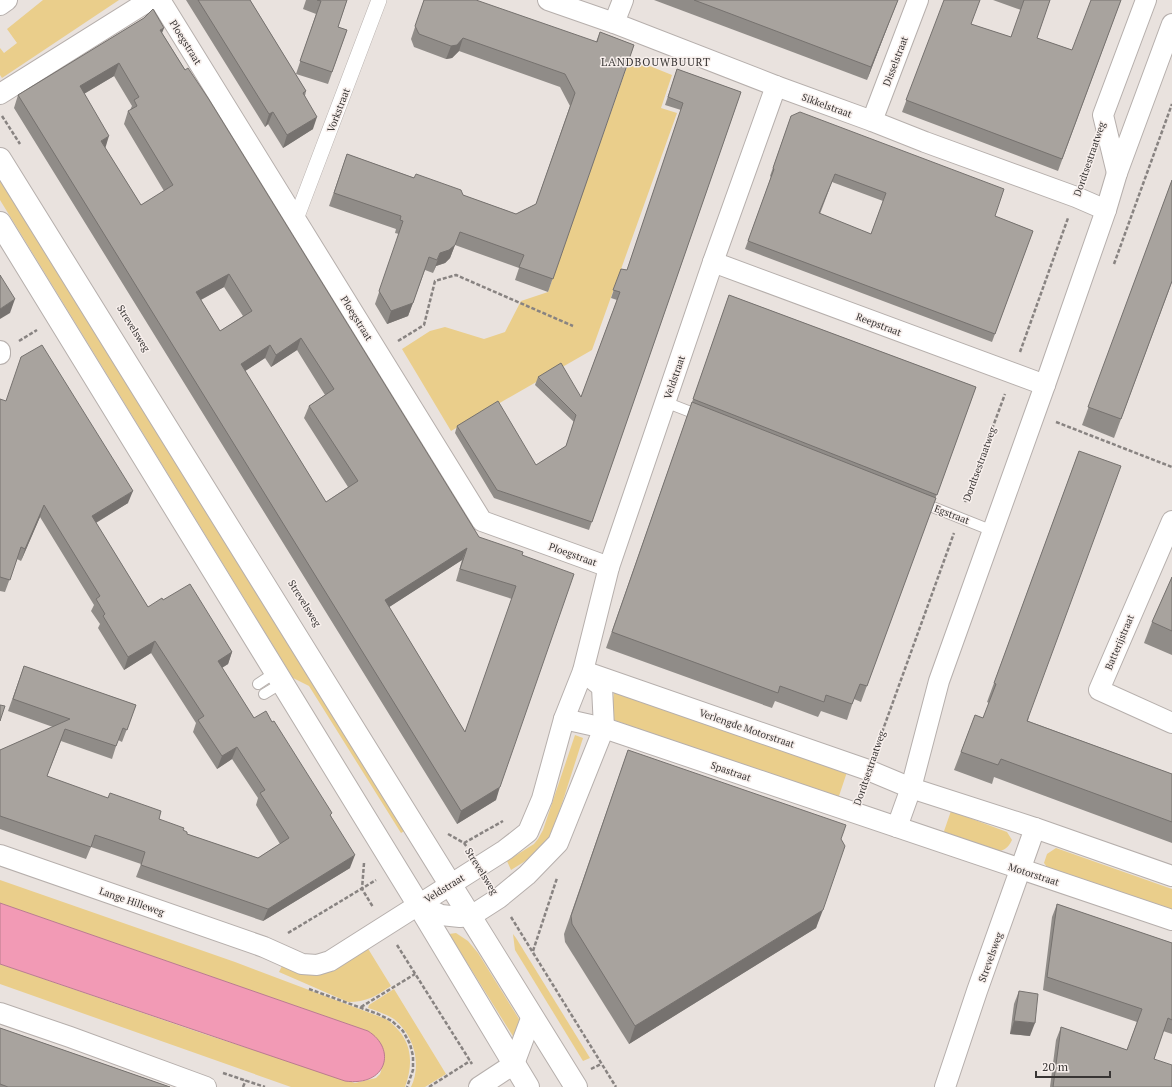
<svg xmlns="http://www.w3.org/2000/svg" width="1172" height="1087" viewBox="0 0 1172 1087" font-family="'PT Serif',serif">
  <rect width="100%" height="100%" fill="#e9e2de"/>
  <g fill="#eace8b">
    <path d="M43,0h76l-117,78 -2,-3v-27l4,5 13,-10 -10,-14z"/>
    <path d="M630,58l42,17 -11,33 16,5 -85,237 -141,81 -49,-82 28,-18 15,-4 39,12 21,-7 16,-31 27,-9z"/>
    <path d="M0,173l406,657 -5,3 -92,-147 -16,-8 -293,-478z"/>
    <path d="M614,692l233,80 -9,27 -227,-80z"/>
    <path d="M575,735l8,3 -32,100 -16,17 -24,15 -4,-9 27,-17 4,-5 5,-9z"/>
    <path d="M951,811l56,21 5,8c-4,8 -7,10 -16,12l-53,-18z"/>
    <path d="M1056,848l116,41v23l-122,-41 -6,-8 3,-9z"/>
    <path d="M0,880l235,82 151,57c25,18 29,40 19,68h-114l-291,-103v-20l204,70 151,49 21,-5 4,-4 2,-6 2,-8v-5l-16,-24 -368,-128z"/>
    <path d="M456,933l12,8 10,12 41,66 -3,22 -67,-107z"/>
    <path d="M513,934l3,4 74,120 -7,3 -68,-111z"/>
    <path d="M367,947l24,39c-15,10 -24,16 -43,16l-69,-30 4,-8 30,11 7,-1z"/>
    <path d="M394,989l52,85 -21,13h-14c11,-23 3,-52 -17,-68 -8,-5 -17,-8 -26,-11l1,-3z"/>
  </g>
  <path fill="#f29ab5" stroke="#ba7c8e" d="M0,903l368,128c29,18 19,56 -23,50l-345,-117z"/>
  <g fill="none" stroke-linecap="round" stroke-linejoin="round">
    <g stroke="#b6afac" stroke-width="12">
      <g id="service">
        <path d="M665,402l36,14"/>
        <path d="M920,502l73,29"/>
        <path d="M258,684l18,-12"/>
        <path d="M264,694l18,-11"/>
      </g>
    </g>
    <g stroke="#b6afac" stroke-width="16">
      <path id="pedestrian" d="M296,219l83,-219"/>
    </g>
    <g stroke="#b6afac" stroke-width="22">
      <g id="minor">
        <path d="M160,0l322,521 127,46"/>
        <path d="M548,0l66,23 162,63 96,35 53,21 151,55 30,13"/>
        <path d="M0,5l7,-5"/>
        <path d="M614,23l9,-23"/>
        <path d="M0,94l150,-94"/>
        <path d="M872,121l46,-121"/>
        <path d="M1117,173l-14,-58 43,-115"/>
        <path d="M713,262l332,123"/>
        <path d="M0,351v3"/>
        <path d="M1172,521l-73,169 73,33"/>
        <path d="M583,671l285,99 43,18 124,40 137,48"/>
        <path d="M564,719l40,9 568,192"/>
        <path d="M897,827l14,-39 28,-107 106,-296 61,-175 11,-37 55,-149"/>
        <path d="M0,855l264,92 38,17 15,1 13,-4 175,-111 23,-18 14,-33 22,-80 19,-48 26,-104 104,-305 63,-176"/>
        <path d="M418,904l23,11 19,2 11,-1 28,-18 28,-23 31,-32 46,-115 -2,-41 -16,-13"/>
        <path d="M0,1013l70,24 136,50"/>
        <path d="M479,1087l35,-23 18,-48"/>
        <path d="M945,1087l32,-96 58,-163"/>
      </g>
    </g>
    <g stroke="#b6afac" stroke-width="24">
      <g id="primary">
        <path d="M0,159l576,928"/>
        <path d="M0,223l418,681 110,183"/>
      </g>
    </g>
    <g stroke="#888381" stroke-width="2.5" stroke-dasharray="4 2" stroke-linecap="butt">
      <path d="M2,116l18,28"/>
      <path d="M1083,175l6,-18"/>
      <path d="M1114,264l58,-160"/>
      <path d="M19,341l18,-11"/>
      <path d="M398,341l26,-16 11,-44 21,-6 117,51"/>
      <path d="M1020,352l48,-134"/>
      <path d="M1056,422l116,45"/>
      <path d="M965,502l40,-108"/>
      <path d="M876,749l78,-216"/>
      <path d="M448,834l16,9 3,4"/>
      <path d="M464,843l39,-22"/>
      <path d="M364,863l-2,26 11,18"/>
      <path d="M511,917l105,170"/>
      <path d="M288,933l88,-53"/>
      <path d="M397,945l75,119"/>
      <path d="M533,951l24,-73"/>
      <path d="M309,989l69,25 14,7 11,10 7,13 3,12v14l-6,17"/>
      <path d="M361,1007l54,-33"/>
      <path d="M591,1069l10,-5"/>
      <path d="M223,1073l42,14"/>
      <path d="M243,1087l3,-7"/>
      <path d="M429,1087l41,-26"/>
    </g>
    <use href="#service" stroke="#fff" stroke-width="10"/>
    <use href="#pedestrian" stroke="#fff" stroke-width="15"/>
    <use href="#minor" stroke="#fff" stroke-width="20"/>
    <use href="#primary" stroke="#fff" stroke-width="22"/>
  </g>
  <g fill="#908c88" fill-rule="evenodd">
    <path d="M186,0h64l56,91 -1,5 8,33 -30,19 -15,-24 -3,3z"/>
    <path d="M306,0h41l-9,27 9,3 -19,54 -32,-10 20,-60 -13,-5z"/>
    <path d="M424,0l172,42 4,-10 34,13 -86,247 -33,-12 4,-12 -64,-23 -5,13 -5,5 -9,3 -3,7 -8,-3 -17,46 -21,8 -12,-20 24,-70 -4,-1 1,-4 -67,-23 18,-52 169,60 20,-10 34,-98 -10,-19 -101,-36 -7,7 -6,1 -32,-12 -3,-8z"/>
    <path d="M654,0h244l-31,80z"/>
    <path d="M993,0h57l-13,38 35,12 49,-50 -63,171 -156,-59 37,-98 72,23 10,-27z"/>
    <path d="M144,18l18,15 317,504 43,18 -26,245 -39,24 -443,-716 4,-13zM114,76l18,30 -2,4 -2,1 -4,13 40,67 -23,14 -36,-57 -21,-54zM224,287l19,29 -23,15 -19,-31zM297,350l28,45 -16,11 -5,12 44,69 -22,15 -81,-131 20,-13 6,9zM462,560l-6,21 56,18 -47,133 -76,-125z"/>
    <path d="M677,69l64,23 -152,438 -95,-32 -39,-65 2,-7 79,39 30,-19 8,-24 -39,-37 3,-8 43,20 36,-97 -6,-2 10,-29 6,1 54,-160 -16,-5z"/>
    <path d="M791,116l204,100 38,15 -41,111 -247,-93 26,-72 -1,-1zM832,182l51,19 -12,33 -51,-20z"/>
    <path d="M1172,180v102l-58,156 -32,-13z"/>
    <path d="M729,295l247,92 -115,315 -7,-3 -7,21 -26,-9 -3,6 -43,-16 -3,7 -166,-60 85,-243z"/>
    <path d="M0,399l128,104 -32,20 52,84 15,-7 69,52 -4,12 -6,4 32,50 77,98 19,52 -87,53 -127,-44 5,-13 -32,-11 -18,-6 -5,12 -86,-30v-79l53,-23 -45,-16 16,-45 112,39 -14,37 -4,-2 -6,19 -51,-18 -14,35 112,43 24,12 4,3 71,24 22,-14 -24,-39 2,-7 -26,-39 -15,10 -24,-37 3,-9 -45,-70 -27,17 -26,-42 2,-4 -9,-13 3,-6 -54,-88 -19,44 -4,-2 -12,33 -5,-1z"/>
    <path d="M1079,451l-51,270 144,53v69l-178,-66 -2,7 -38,-14 21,-55 8,3 6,-15 -2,-1z"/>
    <path d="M1172,577v78l-28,-12 8,-21z"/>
    <path d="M628,750l213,89 -25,89 -187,116 -64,-102 -1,-8z"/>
    <path d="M1057,904l115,39v91l-9,-3 -9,28 18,28h-122l6,-47 5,-13 66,23 10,-28 -94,-32 9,-73z"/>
    <path d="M1019,991l11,45 -20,-2 4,-30z"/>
    <path d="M0,1028l170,59h-170z"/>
  </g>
  <g fill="#76726f">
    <path d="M898,0l-3,7 -28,73 4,-13z"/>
    <path d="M164,28l-5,13 1,-11z"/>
    <path d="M463,38l-4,13 -7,7 -6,1 5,-13z"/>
    <path d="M119,63l-5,13 -39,23 5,-13z"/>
    <path d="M273,112l-5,12 -3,3 4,-13z"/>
    <path d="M317,117l-4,12 -30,19 4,-13z"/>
    <path d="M109,136l-4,13 -4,-8z"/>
    <path d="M455,245l-5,13 -5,5 -9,3 -3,7 7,-20z"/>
    <path d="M229,274l-5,13 -33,18 5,-13z"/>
    <path d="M15,299l-5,14 -10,6v-10z"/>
    <path d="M413,303l-5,13 -21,8 4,-13z"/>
    <path d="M301,338l-4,12 -26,17 5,-12z"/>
    <path d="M270,345l-5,13 -29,19 5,-13z"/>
    <path d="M133,491l-5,12 -41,25 5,-12z"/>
    <path d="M44,505l-4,12 -19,44 4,-12z"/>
    <path d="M467,548l-5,12 -82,53 5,-13z"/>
    <path d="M155,641l-4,12 -27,17 4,-13z"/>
    <path d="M232,652l-4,12 -15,9 5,-12z"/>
    <path d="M237,747l-5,12 -15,10 5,-13z"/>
    <path d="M500,787l-4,13 -39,24 4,-13z"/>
    <path d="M355,855l-5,13 -87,53 5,-12z"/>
    <path d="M823,910l-7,18 -187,116 6,-18z"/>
    <path d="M1014,1021l21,2 -5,13 -20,-2z"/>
  </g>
  <g fill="#a8a39e" stroke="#76726f" fill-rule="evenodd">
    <path d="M198,0h52l56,91 -3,2 14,24 -30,18 -14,-23 -4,2z"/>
    <path d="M317,0h30l-9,27 9,3 -15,42 -32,-11 21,-60z"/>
    <path d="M424,0h52l121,42 3,-10 34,13 -81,234 -34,-12 5,-12 -64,-23 -5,13 -6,5 -9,3 -3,7 -8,-3 -16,46 -22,8 -12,-20 24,-70 -3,-1 1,-4 -67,-23 13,-39 67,24 2,-4 45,16 2,5 53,19 20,-10 39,-111 -10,-19 -102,-36 -6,7 -6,1 -32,-12 -4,-8z"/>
    <path d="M694,0h204l-27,67z"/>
    <path d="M944,0h36l-9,24 40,13 13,-37h26l-13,38 35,12 19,-50h30l-59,159 -156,-59z"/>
    <path d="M153,9l11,19 -4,2 25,40 3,-2 20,30 271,439 44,15 -1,3 52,19 -74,213 -39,24 -443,-716 126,-77zM119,63l20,34 -5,3 3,6 -9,5 45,74 -32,20 -40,-64 8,-5 -29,-50zM229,274l23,37 -32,20 -24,-39zM301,338l33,51 -25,17 49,75 -32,21 -85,-138 29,-19 6,10zM467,548l-7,21 56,17 -51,146 -80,-132z"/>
    <path d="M677,69l64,23 -149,430 -95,-32 -40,-64 41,-25 38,64 30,-19 10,-31 -38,-38 23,-14 20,34 39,-105 -7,-2 8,-21 6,1 56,-167 -15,-6z"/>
    <path d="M800,112l204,77 -9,27 38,15 -38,103 -247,-93 26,-72 -1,-1 18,-52zM835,174l51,19 -15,41 -52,-21z"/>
    <path d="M1172,180v101l-51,138 -33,-12z"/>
    <path d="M0,275l15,24 -15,10z"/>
    <path d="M729,295l247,92 -39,108 -244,-96z"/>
    <path d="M42,345l91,146 -41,25 56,91 14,-9 1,2 27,-16 42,68 -14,9 36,57 12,-7 6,11 2,-1 58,92 -2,2 25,40 -87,54 -127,-44 4,-13 -32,-11 -18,-6 -4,12 -91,-31v-66l70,-31 -57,-20 11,-33 112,39 -9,25 -4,-2 -7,18 -51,-17 -18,47 61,22 2,-5 51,18 -2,8 25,9 -1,2 4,2v2l71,24 31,-20 -29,-45 5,-3 -28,-43 -15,9 -24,-36 6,-4 -49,-75 -27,16 -25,-41 2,-2 -9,-15 4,-3 -56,-91 -19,44 -4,-2 -11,33 -10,-3v-178l6,2 15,-44z"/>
    <path d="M692,402l244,96 -69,188 -7,-2 -8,20 -26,-9 -2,7 -44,-16 -2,7 -166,-61z"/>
    <path d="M1079,451l42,15 -94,255 145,53v48l-171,-63 -3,6 -37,-13 14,-37 8,3 13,-34 -2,-1z"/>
    <path d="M1172,577v54l-20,-9z"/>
    <path d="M0,705l5,1 -5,15z"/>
    <path d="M628,750l218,75 -5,14 4,7 -22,64 -188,116 -63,-102 -1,-8z"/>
    <path d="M1057,904l115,39v77l-4,-2 -14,41 18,6v22h-119l8,-60 66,23 15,-41 -95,-32z"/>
    <path d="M1019,991l19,3 -3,29 -21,-2z"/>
    <path d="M0,1028l170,59h-162l-8,-3z"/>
  </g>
  <g text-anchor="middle" stroke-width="3" stroke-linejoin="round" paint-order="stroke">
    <g font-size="10" fill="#383534" stroke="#f7efec">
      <text transform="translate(186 42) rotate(58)" y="4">Ploegstraat</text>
      <text transform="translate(895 61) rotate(-69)" y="4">Disselstraat</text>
      <text transform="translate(827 105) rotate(20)" y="4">Sikkelstraat</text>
      <text transform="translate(338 110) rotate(-69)" y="4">Vorkstraat</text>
      <text transform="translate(1089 159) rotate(-71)" y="4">Dordtsestraatweg</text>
      <text transform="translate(357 318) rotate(58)" y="4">Ploegstraat</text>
      <text transform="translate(879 324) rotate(21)" y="4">Reepstraat</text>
      <text transform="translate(134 328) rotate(58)" y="4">Strevelsweg</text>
      <text transform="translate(674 377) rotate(-71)" y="4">Veldstraat</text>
      <text transform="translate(979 464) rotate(-70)" y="4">Dordtsestraatweg</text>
      <text transform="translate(952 514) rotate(21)" y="4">Egstraat</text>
      <text transform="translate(573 554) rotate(20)" y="4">Ploegstraat</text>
      <text transform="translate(305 603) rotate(58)" y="4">Strevelsweg</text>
      <text transform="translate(1119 642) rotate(-67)" y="4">Batterijstraat</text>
      <text transform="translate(747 728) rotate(19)" y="4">Verlengde Motorstraat</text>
      <text transform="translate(869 768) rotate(-71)" y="4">Dordtsestraatweg</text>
      <text transform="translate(731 771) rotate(19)" y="4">Spastraat</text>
      <text transform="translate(482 871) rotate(58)" y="4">Strevelsweg</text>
      <text transform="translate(1034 874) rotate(18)" y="4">Motorstraat</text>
      <text transform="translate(444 888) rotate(-32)" y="4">Veldstraat</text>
      <text transform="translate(132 901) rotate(19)" y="4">Lange Hilleweg</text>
      <text transform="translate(990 957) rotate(-70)" y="4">Strevelsweg</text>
    </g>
    <g font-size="11" letter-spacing="1" fill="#383534" stroke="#f7efec">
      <text x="656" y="66">LANDBOUWBUURT</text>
    </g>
  </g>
  <path d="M1036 1071v6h74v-6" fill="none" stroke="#383534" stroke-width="2"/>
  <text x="1042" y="1071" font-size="12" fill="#383534" stroke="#f7efec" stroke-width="3" paint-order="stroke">20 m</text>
</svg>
